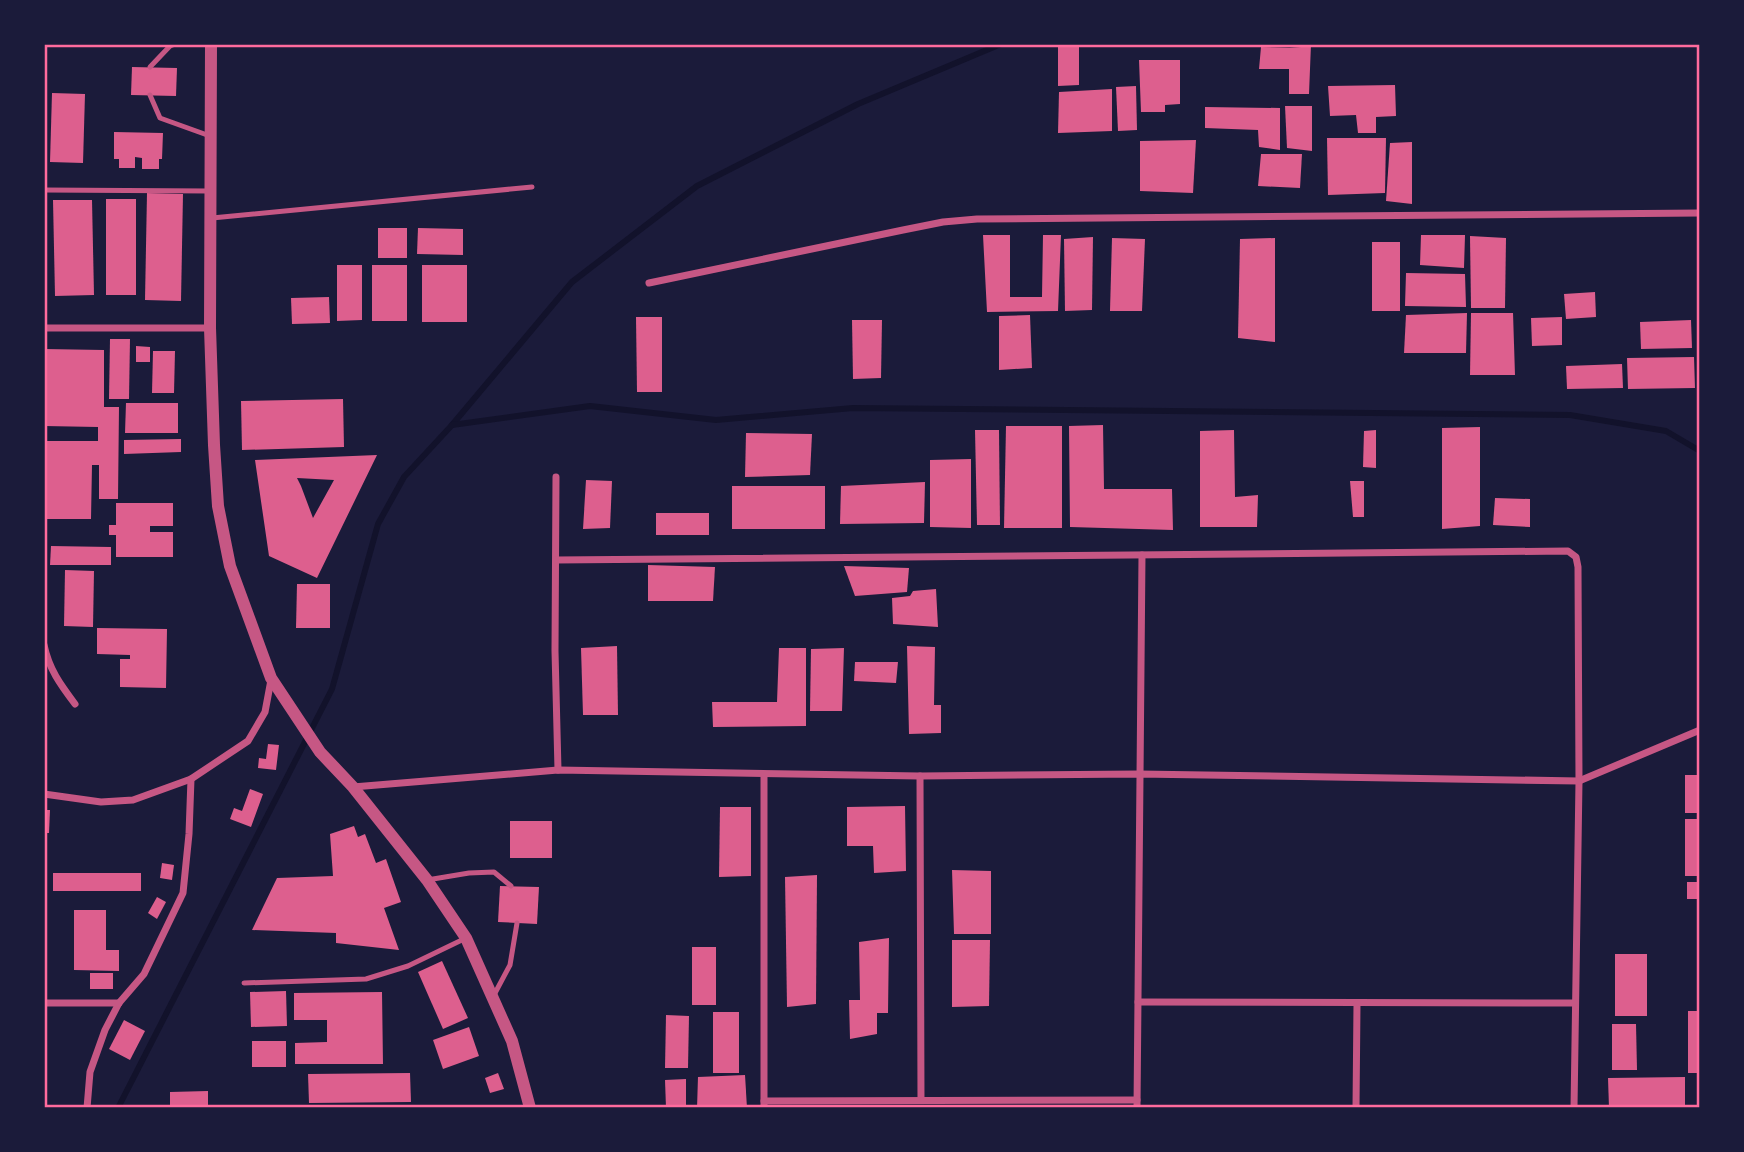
<svg xmlns="http://www.w3.org/2000/svg" width="1744" height="1152" viewBox="0 0 1744 1152" font-family="Cabin,sans-serif">
  <rect width="100%" height="100%" fill="#1b1b3a"/>
  <g fill="none" stroke-linecap="round" stroke-linejoin="round">
    <g stroke="#12122b" stroke-width="6">
      <path d="M452,425l120,-143 125,-96 161,-82 143,-60"/>
      <path d="M118,1108l214,-419 46,-165 26,-47 48,-52 138,-19 126,14 137,-12 717,7 96,16 34,20"/>
    </g>
  </g>
  <g fill="#dd5f8e" fill-rule="evenodd">
    <path d="M1278,44h33l-2,50h-20v-25h-30l2,-22 40,1 -23,-2z"/>
    <path d="M1058,45h21v40l-21,1z"/>
    <path d="M1139,60h41v44l-15,1v7h-24z"/>
    <path d="M132,67l45,1 -1,28 -45,-1z"/>
    <path d="M1395,85l1,31 -20,1v16h-18l-2,-18 -26,1 -2,-30z"/>
    <path d="M1136,86l1,44 -19,1 -2,-44z"/>
    <path d="M1112,89v42l-54,2 1,-41z"/>
    <path d="M52,93l33,1 -2,69 -33,-1z"/>
    <path d="M1285,106h27v45l-25,-3z"/>
    <path d="M1205,107l75,1v42l-21,-3 -1,-17 -53,-2z"/>
    <path d="M114,132l49,1 -1,26h-3v10h-17v-11l-7,-1v11h-16v-9h-5z"/>
    <path d="M1327,138h59l-1,55 -57,2z"/>
    <path d="M1196,140l-3,53 -53,-2v-50z"/>
    <path d="M1412,142v62l-26,-3 4,-58z"/>
    <path d="M1261,154h41l-2,34 -42,-2z"/>
    <path d="M147,193l36,1 -2,107 -36,-1z"/>
    <rect x="106" y="199" width="30" height="96"/>
    <path d="M53,200h39l2,95 -39,1z"/>
    <rect x="378" y="228" width="29" height="30"/>
    <path d="M418,228l45,1v26l-46,-1z"/>
    <path d="M983,235h27v62h32l1,-62h18l-3,76 -71,1z"/>
    <path d="M1421,235h44l-1,33 -44,-3z"/>
    <path d="M1470,236l36,2 -1,70h-34z"/>
    <path d="M1093,237l-1,73 -27,1 -1,-72z"/>
    <path d="M1112,238l33,1 -3,72h-32z"/>
    <path d="M1275,238v104l-37,-4 2,-99z"/>
    <rect x="1372" y="242" width="28" height="69"/>
    <path d="M337,265h25v55l-25,1z"/>
    <rect x="372" y="265" width="35" height="56"/>
    <rect x="422" y="265" width="45" height="57"/>
    <path d="M1406,273l59,1 1,33 -61,-1z"/>
    <path d="M1595,292l1,25 -30,2 -2,-25z"/>
    <path d="M329,297l1,26 -38,1 -1,-26z"/>
    <path d="M1467,313l-1,40h-62l2,-38z"/>
    <path d="M1471,313h42l2,62h-45z"/>
    <path d="M1030,315l2,53 -33,2v-54z"/>
    <path d="M636,317h26v75h-25z"/>
    <path d="M1562,317v28l-30,1 -1,-28z"/>
    <path d="M852,320h30l-1,58 -28,1z"/>
    <path d="M1691,320l1,28 -51,1 -1,-27z"/>
    <path d="M110,339h20l-1,60h-20z"/>
    <path d="M136,346l14,1v15h-14z"/>
    <path d="M44,349l60,1v57h15l-1,92h-19v-34h-7l-1,54h-47v-78h54v-14l-54,-1z"/>
    <path d="M153,351h22l-1,42h-22z"/>
    <path d="M1694,357l1,31 -67,1 -1,-31z"/>
    <path d="M1622,364l1,24 -56,1 -1,-23z"/>
    <path d="M343,399l1,48 -102,3 -1,-49z"/>
    <path d="M126,403h52v30h-53z"/>
    <path d="M1103,425l1,64h68l1,41 -103,-3 -1,-101z"/>
    <path d="M1006,426h56v102h-58z"/>
    <path d="M1480,427v99l-38,3v-101z"/>
    <path d="M975,430h24l1,95h-23z"/>
    <path d="M1234,430l1,67 23,-2 -1,32h-57v-96z"/>
    <path d="M1376,430v38l-13,-1 1,-36z"/>
    <path d="M746,433l66,1 -2,41 -65,2z"/>
    <path d="M181,439v13l-57,2v-14z"/>
    <path d="M377,455l-60,123 -48,-22 -14,-96zM297,478l37,2 -21,38 -12,-32z"/>
    <path d="M971,459v69l-41,-1v-67z"/>
    <path d="M586,480l26,1 -2,47 -27,1z"/>
    <path d="M1350,481h14v36h-11z"/>
    <path d="M925,482l-1,41 -84,1 1,-38z"/>
    <rect x="732" y="486" width="93" height="43"/>
    <path d="M1495,498l35,1v28l-37,-2z"/>
    <path d="M116,503h57v23h-23v6h23v25h-57v-22h-7v-10h7z"/>
    <rect x="656" y="513" width="53" height="22"/>
    <path d="M51,546l60,1v18h-61z"/>
    <path d="M648,565l67,2 -2,34h-65z"/>
    <path d="M844,566l65,2 -2,24 -52,4z"/>
    <path d="M65,570l29,1 -1,56 -29,-1z"/>
    <path d="M297,584h33v44h-34z"/>
    <path d="M936,589l2,38 -45,-3 -1,-26 18,-2 3,-5z"/>
    <path d="M97,628l70,1 -1,59 -46,-1v-28h10v-4l-33,-1z"/>
    <path d="M617,646l1,69h-35l-2,-67z"/>
    <path d="M907,646l28,1 -1,58h7v28l-32,1z"/>
    <path d="M779,648h27v78l-93,1 -1,-25h65z"/>
    <path d="M844,648l-2,63h-32l1,-62z"/>
    <path d="M855,662h43l-2,21 -42,-2z"/>
    <path d="M268,744l11,1 -3,25 -18,-2 1,-10 7,1z"/>
    <rect x="1685" y="775" width="15" height="38"/>
    <path d="M250,789l13,5 -12,33 -21,-8 4,-11 8,3z"/>
    <path d="M905,806l1,65 -32,2 -1,-27h-26v-39z"/>
    <path d="M720,807h31v69l-32,1z"/>
    <path d="M44,810h6l-1,23h-5z"/>
    <rect x="1685" y="819" width="15" height="57"/>
    <rect x="510" y="821" width="42" height="37"/>
    <path d="M354,826l4,11 7,-3 11,29 10,-4 15,43 -17,6 15,42 -63,-7v-10l-84,-3 25,-52 56,-2 -3,-42z"/>
    <path d="M162,863l12,2 -2,15 -12,-2z"/>
    <path d="M952,870l39,1v63h-37z"/>
    <rect x="53" y="873" width="88" height="18"/>
    <path d="M817,875l-1,129 -29,3 -2,-130z"/>
    <rect x="1687" y="882" width="13" height="17"/>
    <path d="M500,886l39,1 -2,37 -39,-2z"/>
    <path d="M157,897l9,5 -9,17 -9,-6z"/>
    <path d="M74,910h32v40h13v21l-45,-1z"/>
    <path d="M889,938l-1,75h-11v21l-27,5 -1,-39h11l-1,-58z"/>
    <path d="M952,940h38l-1,66 -37,1z"/>
    <rect x="692" y="947" width="24" height="58"/>
    <rect x="1615" y="954" width="32" height="62"/>
    <path d="M442,961l26,57 -25,11 -25,-57z"/>
    <rect x="90" y="973" width="23" height="16"/>
    <path d="M286,991l1,35 -36,1 -1,-35z"/>
    <path d="M382,992l1,72h-88v-21l32,-1v-22h-33v-27z"/>
    <rect x="1688" y="1011" width="12" height="62"/>
    <rect x="713" y="1012" width="26" height="61"/>
    <path d="M666,1015l23,1 -1,52h-23z"/>
    <path d="M124,1020l21,11 -15,29 -21,-11z"/>
    <path d="M1612,1024h24l1,46h-25z"/>
    <path d="M469,1027l10,29 -36,13 -10,-29z"/>
    <rect x="252" y="1041" width="34" height="26"/>
    <path d="M410,1073l1,29 -102,1 -1,-29z"/>
    <path d="M498,1073l6,16 -14,4 -5,-15z"/>
    <path d="M745,1075l2,33h-50l1,-31z"/>
    <path d="M1685,1077v31h-76l-1,-30z"/>
    <path d="M686,1079v29h-20l-1,-28z"/>
    <path d="M208,1091v17h-38v-16z"/>
  </g>
  <g fill="none" stroke-linecap="round" stroke-linejoin="round">
    <g stroke="#c65784" stroke-width="5">
      <path d="M150,67l20,-21 5,-2"/>
      <path d="M150,95l10,23 50,18"/>
      <path d="M44,190l165,1"/>
      <path d="M212,218l320,-31"/>
      <path d="M427,880l42,-7 25,-1 17,14"/>
      <path d="M244,983l122,-4 42,-13 58,-28"/>
      <path d="M494,995l16,-30 7,-42"/>
    </g>
    <g stroke="#c65784" stroke-width="7">
      <path d="M649,283l254,-53 40,-8 34,-3 723,-6"/>
      <path d="M44,328h166"/>
      <path d="M556,477l-1,174 3,119"/>
      <path d="M556,560l1012,-9 8,6 2,10 1,214 -5,327"/>
      <path d="M44,645c5,24 16,39 31,59"/>
      <path d="M764,774v334"/>
      <path d="M920,776l1,324"/>
      <path d="M353,787l205,-17 362,6 219,-2 440,7 121,-51"/>
      <path d="M44,794l57,8 32,-2 58,-21"/>
      <path d="M1138,1002l437,1"/>
      <path d="M44,1003h75"/>
      <path d="M764,1101l373,-1"/>
      <path d="M87,1108l3,-36 15,-42 14,-27 25,-29 39,-81 6,-59 2,-55 57,-38 17,-29 6,-32"/>
      <path d="M1137,1108l5,-553"/>
      <path d="M1356,1108l1,-104"/>
    </g>
    <path stroke="#c65784" stroke-width="12" d="M211,44l-1,284 4,117 4,61 12,60 41,112 49,74 33,35 74,93 39,58 46,103 18,67"/>
  </g>
  <rect width="1744" height="1152" fill="none" stroke="#1b1b3a" stroke-width="91"/>
  <rect x="46" y="46" width="1652" height="1060" fill="none" stroke="#ff6b9d" stroke-width="2.5"/>
</svg>
